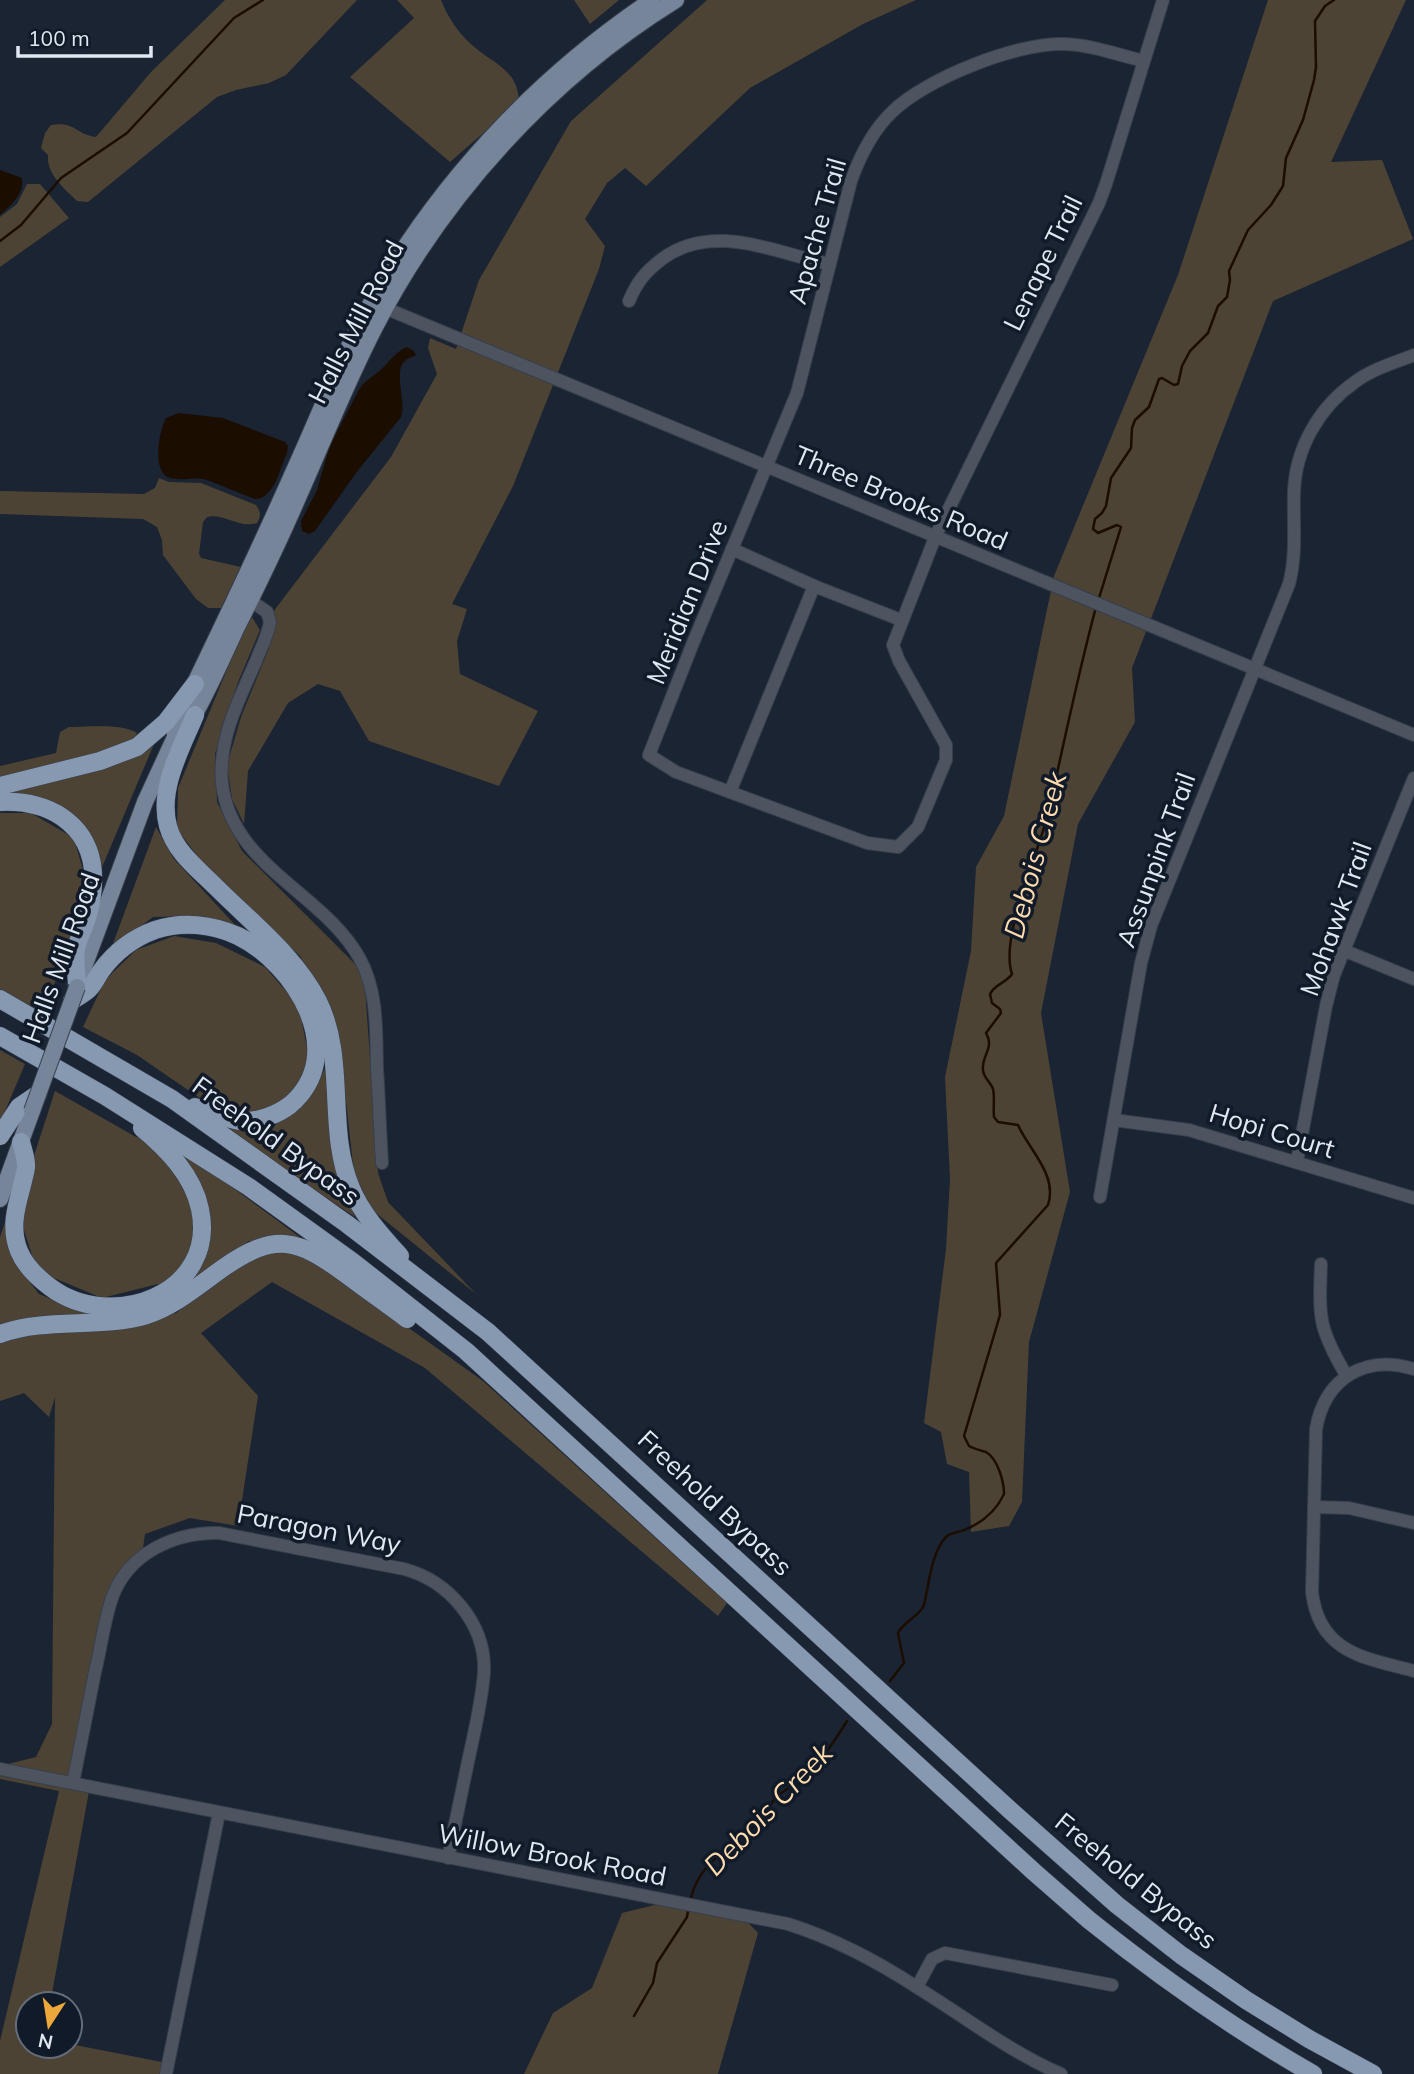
<svg xmlns="http://www.w3.org/2000/svg" width="1414" height="2074" viewBox="0 0 1414 2074" font-family="Mulish,sans-serif">
  <rect width="100%" height="100%" fill="#1a2433"/>
  <g fill="#4d4334">
    <path d="M225,0h132l-71,75 -17,8 -33,7 -19,7 -129,105 -11,-1c-12,-12 -31,-27 -29,-46l-7,-7 4,-15 6,-8c24,-4 24,9 45,12l55,-65z"/>
    <path d="M397,0h44c6,16 18,34 31,45 21,19 46,24 47,57l-69,60 -100,-85 64,-59z"/>
    <path d="M574,0h45l-29,24z"/>
    <path d="M707,0h209l-53,24 -113,64 -104,98 -21,-18 -18,15 -22,36 20,27 -6,23 -86,217 -61,118 15,5 -10,32 3,33 78,37 -39,75 -130,-45 -29,-50 -22,-7 -30,19 -40,68 -4,53 -12,-25 -5,-34 14,-48 28,-69 4,-35 3,-5 115,-151 46,-83 -9,-26 2,-10 26,11 23,-69 92,-159z"/>
    <path d="M1268,0h138l-75,162 51,-2 31,79 -140,62 -141,367 3,54 -57,102 -37,189 29,179 -41,150 -7,160 -13,24 -38,6 -2,-60 -22,-8 -6,-32 -17,-9 22,-174 4,-70 -5,-102 26,-126 5,-84 28,-51 50,-240 124,-301z"/>
    <path d="M27,184h13l29,34 -69,49v-50l17,-13z"/>
    <path d="M159,478l10,4 32,1 55,22c5,7 5,11 1,18 -18,6 -33,-10 -50,-6l-4,5 -4,32 2,4 40,9 -20,41h-13l-12,-9 -33,-44 -1,-15 -5,-13 -14,-8 -143,-5v-23l144,3 11,-6z"/>
    <path d="M250,614l10,16 -22,52 -23,72 2,48 25,49 122,122 14,200 10,29 88,92 -105,-85 -17,-36 -11,-98 -10,-58 -33,-61 -88,-80 -35,-47 1,-41z"/>
    <path d="M69,727c17,0 54,-4 68,6l-3,7 -9,8 -125,33v-15l56,-13 4,-21z"/>
    <path d="M154,744l-54,128 -31,-61 -69,-16 84,-21z"/>
    <path d="M0,813h31l43,25 10,36 -13,64 -27,75 -44,-24z"/>
    <path d="M156,827l18,32 63,68 -45,-11 -39,1 -42,32z"/>
    <path d="M174,936l42,7 49,24 34,39 10,53 -16,36 -20,16 -30,4 -23,-3 -83,-57 -54,-28 22,-47 31,-30z"/>
    <path d="M0,1050l25,14 -25,59z"/>
    <path d="M327,1065l12,116 16,36 -134,-90h52l38,-33z"/>
    <path d="M55,1091l81,46 8,-1 39,47 13,40v21l-29,44 -9,-4 -56,14 -65,-27 -20,-63z"/>
    <path d="M182,1150l123,91h-56l-56,40 17,-50 -12,-46z"/>
    <path d="M7,1216l10,50 22,28 56,23 -95,13v-93z"/>
    <path d="M279,1250l29,6 175,125 244,222 -9,13 -293,-248 -153,-86 -71,51 57,63 -20,130 -48,-8 -45,16 -3,22 -32,44 -40,182 20,4 -40,218h-22v42l42,-2 97,19 -2,11h-165v-33l59,-250 -59,-12v-13l36,-9 16,-33 3,-327 -6,20 -25,-24 -24,8v-59l42,-9 79,-4 54,-20v5l66,-53z"/>
    <path d="M675,1900l60,9 23,24 -40,141h-194l29,-61 39,-25 30,-75z"/>
  </g>
  <g fill="#1b0d00">
    <path d="M0,170l22,8c2,17 -10,26 -22,37z"/>
    <path d="M406,347l7,3 3,5c-3,2 -7,2 -10,5 -14,10 1,42 -5,57l-45,56 -41,58 -6,3 -7,-3 -1,-10 16,-31 13,-45 30,-57c6,-8 11,-10 18,-16 11,-9 14,-17 28,-25z"/>
    <path d="M179,413l44,5 62,24 3,4 -1,7c-7,15 -13,46 -32,46 -18,-6 -34,-15 -52,-20 -11,-2 -22,2 -33,-1 -19,-6 -11,-47 -4,-60z"/>
  </g>
  <g fill="none" stroke-linecap="round" stroke-linejoin="round">
    <g stroke="#1b0d00" stroke-width="2.5">
      <path d="M0,241l21,-16 40,-47 66,-45 107,-115 29,-18"/>
      <path d="M1099,598l22,-71 -4,-2 -19,8 -5,-4 2,-10 7,-6 4,-7 5,-28 20,-30 1,-20 3,-8 14,-13 10,-28 3,-1 12,7 4,-1 4,-18 8,-15 18,-18 10,-27 9,-9 3,-17 -1,-9 19,-41 23,-25 12,-19 3,-28 17,-38 11,-40 2,-13 -1,-46 10,-15 9,-6"/>
      <path d="M890,1681l14,-18 -6,-30c6,-12 21,-16 26,-28 5,-20 7,-51 21,-67 4,-6 13,-5 19,-8 18,-7 32,-19 40,-36 0,-12 -6,-35 -18,-42 -6,-2 -12,-3 -17,-6l-5,-10 36,-121 -4,-52 52,-58c10,-30 -19,-55 -30,-80l-20,-3 -4,-5c-1,-8 1,-20 -1,-28 -2,-6 -10,-12 -10,-19 -2,-14 12,-22 3,-37l15,-20 -1,-4 -8,-6 -2,-9c5,-10 16,-11 22,-20 -13,-37 28,-124 37,-164 15,-68 29,-136 47,-203"/>
      <path d="M691,1898c8,-35 39,-50 63,-72 9,-9 14,-21 24,-30 11,-10 24,-15 34,-26 14,-15 24,-32 35,-49"/>
      <path d="M634,2016l19,-33 4,-20 30,-46 1,-6"/>
    </g>
    <g stroke="#363f4e" stroke-width="14">
      <g id="minor">
        <path d="M1144,61c-27,-6 -51,-16 -79,-17 -47,-2 -140,35 -173,68 -20,19 -32,44 -41,69l-54,212 -104,250 -44,112 27,17 191,71 31,4 20,-20 28,-67v-15l-47,-84 -6,-16 43,-110 163,-332 7,-19 57,-184"/>
        <path d="M629,301c8,-19 16,-29 33,-42 51,-38 112,-6 168,5"/>
        <path d="M380,306l1034,429"/>
        <path d="M732,549l82,37"/>
        <path d="M250,600l17,12 3,10c-2,13 -9,26 -14,39 -17,39 -38,78 -34,122 9,83 102,110 138,176 18,33 16,72 17,109 2,31 3,63 5,95"/>
        <path d="M730,792l84,-206 87,34"/>
        <path d="M1343,950l71,29"/>
        <path d="M1114,1120l75,10 225,68"/>
        <path d="M1297,1161l29,-155 8,-31 80,-197"/>
        <path d="M1100,1197l41,-234 10,-37 138,-342c8,-30 4,-60 5,-91 1,-44 25,-86 61,-111 17,-13 39,-19 59,-27"/>
        <path d="M1321,1264c-2,54 -3,63 25,111"/>
        <path d="M1414,1369c-49,-15 -89,9 -98,60l-4,163c7,61 53,66 102,79"/>
        <path d="M1314,1507l35,1 65,15"/>
        <path d="M0,1769l788,155c47,15 89,37 130,64 47,29 92,64 143,86"/>
        <path d="M73,1783c7,-37 15,-74 22,-111 6,-24 9,-51 17,-74 16,-45 63,-66 107,-65l185,36c45,12 82,55 80,103 -2,29 -9,57 -15,85 -7,34 -14,67 -21,101"/>
        <path d="M917,1987l15,-28 13,-6 167,32"/>
        <path d="M166,2074l53,-261"/>
      </g>
    </g>
    <g stroke="#363f4e" stroke-width="18">
      <g id="major">
        <path d="M189,724c18,-30 32,-63 47,-95 21,-42 42,-85 61,-129 26,-58 49,-117 78,-173 68,-132 175,-249 301,-327"/>
        <path d="M78,983l67,-181 30,-65v-13c42,-86 83,-172 122,-260 28,-62 53,-128 89,-187 67,-110 159,-205 266,-277"/>
        <path d="M0,1199l32,-88"/>
      </g>
    </g>
    <g stroke="#363f4e" stroke-width="19">
      <g id="highway">
        <path d="M195,715c-14,34 -37,74 -27,111 7,26 30,43 48,61 36,36 79,69 102,114 29,58 8,128 33,187 10,25 31,48 49,68"/>
        <path d="M0,786l100,-25 37,-14 29,-25 29,-38"/>
        <path d="M0,802c21,-1 44,3 62,15 35,24 36,64 25,101 -3,10 -9,21 -11,31 -2,12 1,26 1,38"/>
        <path d="M0,999l172,100 175,125 141,108 523,479 106,94 64,50 65,45 63,39 64,35"/>
        <path d="M72,1001c5,-4 12,-7 17,-12 5,-5 8,-12 12,-18 13,-18 32,-33 54,-41 27,-9 57,-6 83,6 56,27 113,117 52,169 -13,10 -32,17 -50,16 -15,-2 -30,-9 -45,-14"/>
        <path d="M0,1036l105,60 144,91 104,75 113,89 567,520 56,49c71,57 145,109 224,154"/>
        <path d="M0,1136l19,-29 19,-13"/>
        <path d="M21,1142c2,8 6,18 5,26 -5,28 -19,54 -7,83 6,15 19,27 31,36 61,46 168,7 150,-78 -7,-34 -33,-60 -58,-81"/>
        <path d="M0,1334c47,-17 99,-5 147,-19 28,-9 52,-30 76,-47 53,-37 75,-29 124,7 20,15 40,29 60,44"/>
      </g>
    </g>
    <use href="#minor" stroke="#4e545f" stroke-width="12"/>
    <use href="#major" stroke="#77859a" stroke-width="16"/>
    <use href="#highway" stroke="#8798b1" stroke-width="18"/>
    <g stroke="#363f4e" stroke-width="18" stroke-linecap="butt">
      <path id="major-bridge" d="M32,1111l45,-124"/>
    </g>
    <use href="#major-bridge" stroke="#77859a" stroke-width="16"/>
  </g>
  <g text-anchor="middle" stroke-width="7" stroke-linejoin="round" paint-order="stroke">
    <g font-size="26" fill="#e1e8f2" stroke="#111a29">
      <text transform="translate(817 231) rotate(-74)" y="9">Apache Trail</text>
      <text transform="translate(1043 263) rotate(-64)" y="9">Lenape Trail</text>
      <text transform="translate(356 322) rotate(-63)" y="9">Halls Mill Road</text>
      <text transform="translate(901 498) rotate(23)" y="9">Three Brooks Road</text>
      <text transform="translate(687 602) rotate(-68)" y="9">Meridian Drive</text>
      <text transform="translate(1156 860) rotate(-70)" y="9">Assunpink Trail</text>
      <text transform="translate(1336 919) rotate(-70)" y="9">Mohawk Trail</text>
      <text transform="translate(61 958) rotate(-70)" y="9">Halls Mill Road</text>
      <text transform="translate(1272 1131) rotate(17)" y="9">Hopi Court</text>
      <text transform="translate(276 1141) rotate(36)" y="9">Freehold Bypass</text>
      <text transform="translate(715 1503) rotate(43)" y="9">Freehold Bypass</text>
      <text transform="translate(319 1529) rotate(11)" y="9">Paragon Way</text>
      <text transform="translate(552 1855) rotate(11)" y="9">Willow Brook Road</text>
      <text transform="translate(1136 1881) rotate(39)" y="9">Freehold Bypass</text>
    </g>
    <g font-size="28" font-style="italic" fill="#fedbac" stroke="#111a29">
      <text transform="translate(1035 855) rotate(-75)" y="10">Debois Creek</text>
      <text transform="translate(768 1809) rotate(-46)" y="10">Debois Creek</text>
    </g>
  </g>
  <g transform="translate(49 2025) rotate(192)"><circle r="33" fill="#111a29" stroke="#646c79" stroke-width="2"/>
  <path d="M0-5L12 26L0 18L-12 26Z" fill="#eda83b"/>
  <text y="-10" font-size="19" font-weight="bold" text-anchor="middle" fill="#e1e8f2">N</text>
  </g>
  <path d="M18 46v10h133v-10" fill="none" stroke="#e1e8f2" stroke-width="3.5"/>
  <text x="28" y="46" font-size="21" fill="#e1e8f2" stroke="#111a29" stroke-width="5" paint-order="stroke">100 m</text>
</svg>
